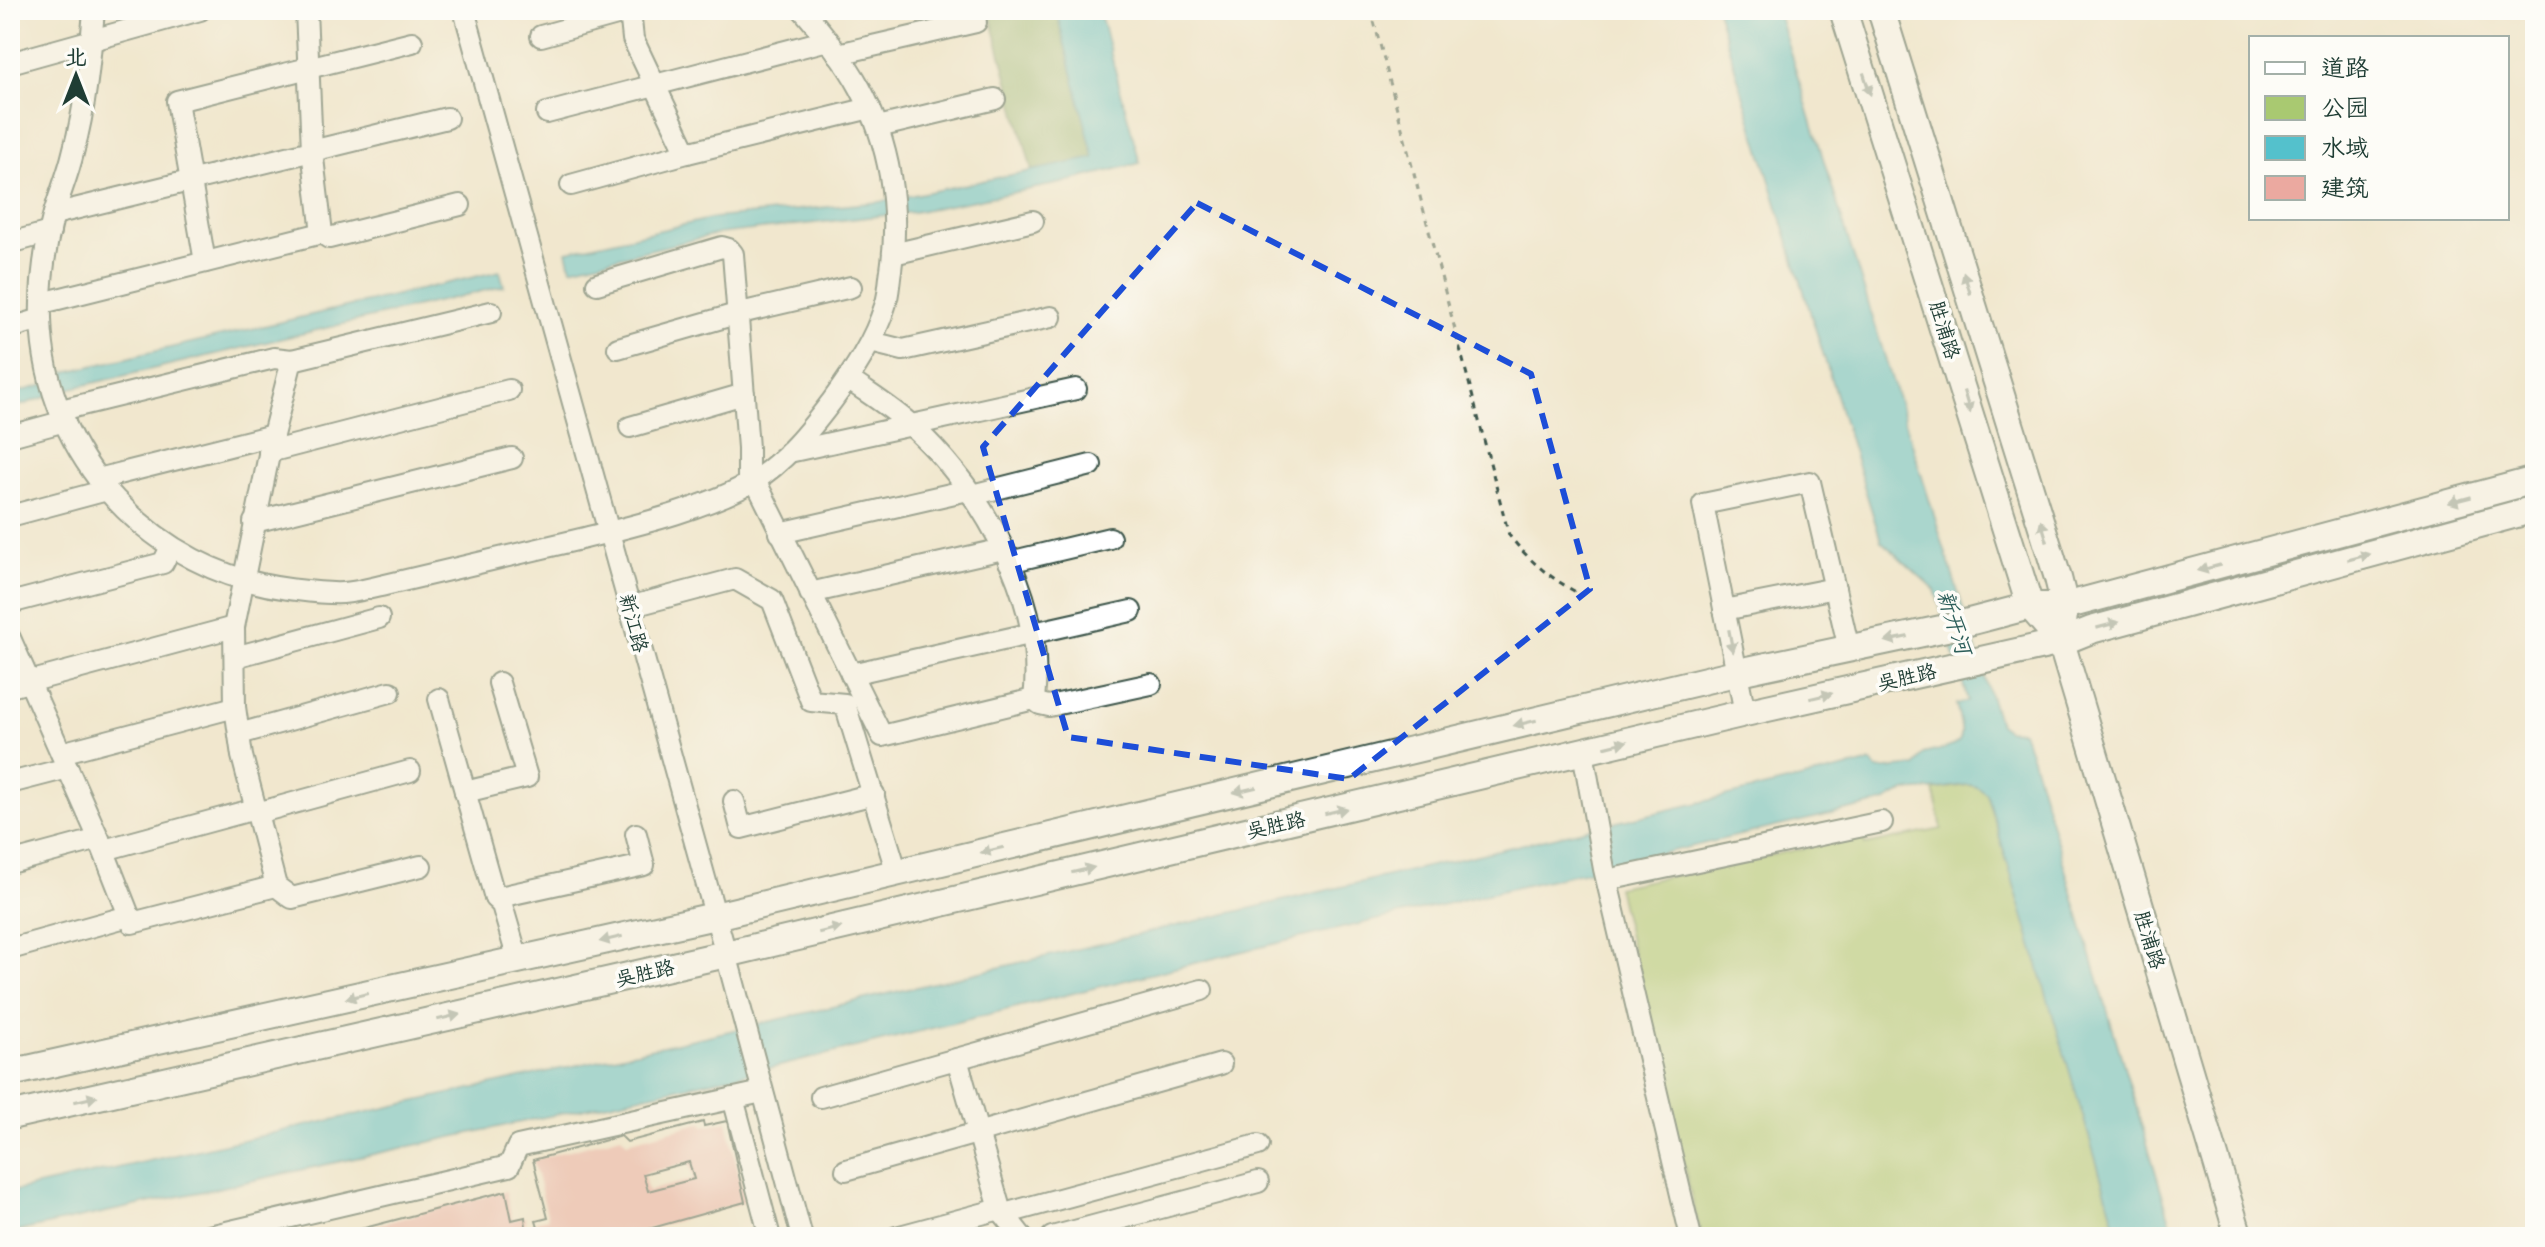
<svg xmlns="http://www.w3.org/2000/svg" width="2545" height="1247" viewBox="0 0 2545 1247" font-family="'Shantell Sans','LXGW WenKai TC',sans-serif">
  <rect width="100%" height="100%" fill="#fdfcf7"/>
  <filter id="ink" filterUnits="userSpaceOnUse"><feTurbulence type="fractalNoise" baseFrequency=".0125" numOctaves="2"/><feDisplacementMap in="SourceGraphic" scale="16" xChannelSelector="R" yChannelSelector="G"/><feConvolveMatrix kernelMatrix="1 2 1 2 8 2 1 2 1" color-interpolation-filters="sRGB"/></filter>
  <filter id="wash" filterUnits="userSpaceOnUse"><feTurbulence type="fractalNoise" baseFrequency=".006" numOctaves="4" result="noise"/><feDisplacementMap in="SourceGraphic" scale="32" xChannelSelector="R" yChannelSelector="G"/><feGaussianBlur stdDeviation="1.8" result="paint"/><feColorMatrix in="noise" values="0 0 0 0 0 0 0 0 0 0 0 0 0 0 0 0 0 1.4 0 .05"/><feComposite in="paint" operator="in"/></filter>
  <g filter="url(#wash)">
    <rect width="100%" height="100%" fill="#f1e7ce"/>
    <path fill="#a9c971" stroke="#648352" stroke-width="2" d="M1968,785l10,2 9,7 132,443h-418l-84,-350 246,-51 2,9 77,-16 -8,-39z"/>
    <path fill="#86ad63" stroke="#52754c" stroke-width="2" d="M989,10h67l39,148 -63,13z"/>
    <g fill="#54c1cc" stroke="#3a7f80" stroke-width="2">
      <path d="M1056,10h43l41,153 -78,20 -148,29 -196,22 -147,34 -4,-17 147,-33 165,-16 215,-44z"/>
      <path d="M1717,10h60l222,714 8,6 15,1 10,27 143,479h-56l-132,-443c-6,-5 -10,-8 -17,-9 -11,-1 -22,3 -33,4 -19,2 -34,-1 -50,12l-652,152 -455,113 -770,167v-41l715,-160 1147,-270 5,8 39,-4 7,-12c40,-10 44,-7 33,-50l12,-3 -33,-111 -54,-49z"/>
      <path d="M500,271l4,15 -432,102 -62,21v-15l31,-8 25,-14z"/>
    </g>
    <g id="blocks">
      <g fill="#eba9a0" fill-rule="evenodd">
        <path d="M727,1121l18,81 -125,35h-79l-5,-16 12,-3 -15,-58 88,-24 6,6 76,-20 1,4zM689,1162l5,17 -46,12 -5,-17z"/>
        <path d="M506,1191l6,29 13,-3 1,11 -35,9h-13l-1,-6 -24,6h-123z"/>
      </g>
    </g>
  </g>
  <g filter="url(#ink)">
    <use href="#blocks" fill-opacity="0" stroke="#3e564b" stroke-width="2"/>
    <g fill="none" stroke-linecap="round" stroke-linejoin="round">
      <g stroke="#3e564b" stroke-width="24">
        <g id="minor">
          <path d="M94,10c-4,48 -8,96 -21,143 -5,22 -14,42 -20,64 -8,31 -13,69 -12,102 4,138 112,253 248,270 17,2 36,5 54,4 14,-1 28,-5 42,-8 67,-16 133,-31 200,-47 52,-13 120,-29 167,-56 32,-19 58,-52 80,-81 22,-30 42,-60 53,-95 4,-11 4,-24 6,-36 9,-63 -1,-126 -31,-182 -15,-28 -36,-53 -57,-78"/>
          <path d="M306,10l6,140 10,83"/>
          <path d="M464,10l262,944 76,283"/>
          <path d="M630,11l3,28 54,114"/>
          <path d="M541,36l94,-26"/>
          <path d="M838,54l138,-32"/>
          <path d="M10,63l190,-53"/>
          <path d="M547,113l281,-73"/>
          <path d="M878,127l117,-28"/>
          <path d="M571,185l116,-32 183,-45"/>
          <path d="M54,214l393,-96"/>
          <path d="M10,243l40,-11"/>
          <path d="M893,254l140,-33"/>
          <path d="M205,262l-28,-161 235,-59"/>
          <path d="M597,284l125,-37 7,2 4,5 15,194v36"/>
          <path d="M42,303l280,-70 7,5 131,-33"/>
          <path d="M10,328l31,-9"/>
          <path d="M871,342l32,8 148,-33"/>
          <path d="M618,348l118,-34 115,-27"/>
          <path d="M292,360l-19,75 -39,192 1,80 7,49 34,130 16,12 129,-32"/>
          <path d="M848,379c21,15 46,30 65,48 70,65 133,173 121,272"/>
          <path d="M61,410l213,-52 18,2 199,-48"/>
          <path d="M630,427l114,-33"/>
          <path d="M10,436l55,-15"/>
          <path d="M269,452l240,-62"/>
          <path d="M789,452l287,-63"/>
          <path d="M98,479l175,-44"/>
          <path d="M755,480l127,256 152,-37 6,5 9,2 102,-22"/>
          <path d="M972,495l119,-30"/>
          <path d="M10,516l97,-26"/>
          <path d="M254,522l258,-64"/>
          <path d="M780,533l188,-43"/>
          <path d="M1009,562l101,-24"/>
          <path d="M810,593l193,-44"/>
          <path d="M10,603l153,-40 8,-16"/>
          <path d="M629,607l106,-28 37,21 39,101 34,3 52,169"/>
          <path d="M1724,610l111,-22"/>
          <path d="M10,638l89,201 33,84 144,-37"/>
          <path d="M235,657l144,-39"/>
          <path d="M851,674l280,-63"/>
          <path d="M10,687l224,-60"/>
          <path d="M439,699l56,199 7,7 16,55"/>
          <path d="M1745,713l-42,-209 107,-22 39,167"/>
          <path d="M239,734l151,-42"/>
          <path d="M1583,752l21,117 87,368"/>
          <path d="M61,753l174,-46"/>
          <path d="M10,783l58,-15"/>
          <path d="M465,792l62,-15 -28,-94"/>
          <path d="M734,801l7,27 133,-34"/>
          <path d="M257,813l153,-42"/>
          <path d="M104,850l151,-41"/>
          <path d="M10,863l89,-24"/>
          <path d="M1607,880l275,-58"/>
          <path d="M495,898l149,-33 -8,-31"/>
          <path d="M10,949l119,-33"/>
          <path d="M957,1059l43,150 22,28"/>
          <path d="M821,1097l381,-107"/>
          <path d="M733,1098l37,139"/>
          <path d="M846,1170l375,-106"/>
          <path d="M1004,1214l254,-69"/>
          <path d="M205,1237l304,-71 9,-20 244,-54"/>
          <path d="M896,1237l104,-28"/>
          <path d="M1052,1237l206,-55"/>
        </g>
      </g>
      <g stroke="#3e564b" stroke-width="30">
        <g id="major">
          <path d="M1843,10l187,596 31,36 178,595"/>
          <path d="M1881,10l177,568 7,28 -2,17"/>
          <path d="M10,1073l705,-157 1033,-246 198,-42 84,-22h35l470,-126"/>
          <path d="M10,1116l716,-162 1019,-241 316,-71 30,-12 444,-121"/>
        </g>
      </g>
      <path stroke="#3e564b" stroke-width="3" stroke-dasharray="6 6" stroke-linecap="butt" d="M1371,10l138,525c19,25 41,43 69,58"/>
      <use href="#minor" stroke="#fff" stroke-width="20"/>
      <use href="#major" stroke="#fff" stroke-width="26"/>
    </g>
    <defs><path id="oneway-solid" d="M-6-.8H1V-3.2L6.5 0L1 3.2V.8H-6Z" transform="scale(2)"/></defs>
    <g fill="#8f9e9a">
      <use href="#oneway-solid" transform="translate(1867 84) rotate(72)"/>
      <use href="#oneway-solid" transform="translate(1967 283) rotate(-107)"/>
      <use href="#oneway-solid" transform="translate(1967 402) rotate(73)"/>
      <use href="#oneway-solid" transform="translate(2460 500) rotate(165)"/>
      <use href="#oneway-solid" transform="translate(2044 531) rotate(-107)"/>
      <use href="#oneway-solid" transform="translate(2359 557) rotate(-15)"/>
      <use href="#oneway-solid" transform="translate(2209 568) rotate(165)"/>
      <use href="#oneway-solid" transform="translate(2108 625) rotate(-15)"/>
      <use href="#oneway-solid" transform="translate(1897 639) rotate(168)"/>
      <use href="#oneway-solid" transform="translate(1731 641) rotate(79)"/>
      <use href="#oneway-solid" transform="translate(1821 696) rotate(-13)"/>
      <use href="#oneway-solid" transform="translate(1525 723) rotate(167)"/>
      <use href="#oneway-solid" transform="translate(1616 744) rotate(-14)"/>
      <use href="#oneway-solid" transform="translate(1245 790) rotate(167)"/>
      <use href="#oneway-solid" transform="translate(1336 811) rotate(-13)"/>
      <use href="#oneway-solid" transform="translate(992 850) rotate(167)"/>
      <use href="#oneway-solid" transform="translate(1083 870) rotate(-13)"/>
      <use href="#oneway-solid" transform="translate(830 930) rotate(-13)"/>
      <use href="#oneway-solid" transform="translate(611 939) rotate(167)"/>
      <use href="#oneway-solid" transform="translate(357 996) rotate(167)"/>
      <use href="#oneway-solid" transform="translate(449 1017) rotate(-13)"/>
      <use href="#oneway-solid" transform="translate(86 1099) rotate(-13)"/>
    </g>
  </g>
  <path d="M0 0H2545V1247H0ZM1197,203l334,171 59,215 -241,190 -281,-42 -85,-290z" fill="#f1e7ce" fill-opacity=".55" fill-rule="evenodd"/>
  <path fill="none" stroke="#1d4ed8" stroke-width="6" stroke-dasharray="16 10" stroke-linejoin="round" d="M1197,203l334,171 59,215 -241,190 -281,-42 -85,-290z"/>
  <g text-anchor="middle" stroke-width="7" stroke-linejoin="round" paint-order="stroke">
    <g font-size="20" fill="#1f3d34" stroke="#fdfcf7">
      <text transform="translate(1945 330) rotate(73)" y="7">胜浦路</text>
      <text transform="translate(634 623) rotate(75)" y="7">新江路</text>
      <text transform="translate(1907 677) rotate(-13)" y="7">吴胜路</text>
      <text transform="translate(1276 825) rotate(-13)" y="7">吴胜路</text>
      <text transform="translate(2150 940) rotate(73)" y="7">胜浦路</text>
      <text transform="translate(645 973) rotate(-13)" y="7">吴胜路</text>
    </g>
    <g font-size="22" font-style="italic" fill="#2c5e5a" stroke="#fdfcf7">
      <text transform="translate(1955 622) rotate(72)" y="8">新开河</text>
    </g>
  </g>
  <rect width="2545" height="1247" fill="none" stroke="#fdfcf7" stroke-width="40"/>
  <rect x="2249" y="36" width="260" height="184" fill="#fdfcf7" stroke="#a4b0a9" stroke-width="2"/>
  <rect x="2265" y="62" width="40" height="12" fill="#ffffff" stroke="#a4b0a9" stroke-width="2"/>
  <text x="2321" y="76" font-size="24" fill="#1f3d34">道路</text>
  <rect x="2265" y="96" width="40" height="24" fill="#a9c971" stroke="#a4b0a9" stroke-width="2"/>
  <text x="2321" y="116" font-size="24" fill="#1f3d34">公园</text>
  <rect x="2265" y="136" width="40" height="24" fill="#54c1cc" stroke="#a4b0a9" stroke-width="2"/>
  <text x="2321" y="156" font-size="24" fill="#1f3d34">水域</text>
  <rect x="2265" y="176" width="40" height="24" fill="#eba9a0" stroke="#a4b0a9" stroke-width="2"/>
  <text x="2321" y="196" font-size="24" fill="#1f3d34">建筑</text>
  <g transform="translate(76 76)" stroke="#fdfcf7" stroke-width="6" paint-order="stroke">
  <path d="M0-6L14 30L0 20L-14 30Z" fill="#1f3d34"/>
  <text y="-12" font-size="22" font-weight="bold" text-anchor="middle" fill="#1f3d34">北</text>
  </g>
</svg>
